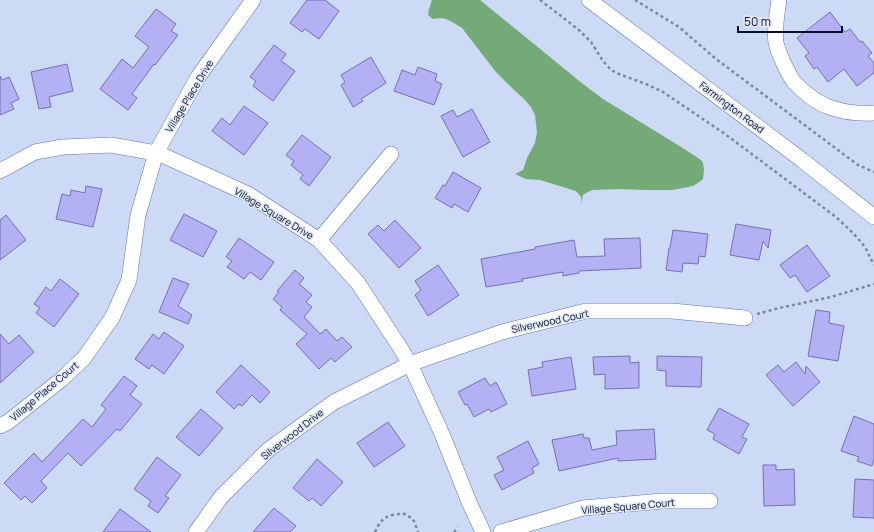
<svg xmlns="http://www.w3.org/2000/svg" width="874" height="532" viewBox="0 0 874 532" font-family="Manrope,sans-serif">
  <rect width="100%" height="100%" fill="#cddaf5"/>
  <path fill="#74aa77" d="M432,0h48l103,84 20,15 83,51 15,10 2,3 1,6 -1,10 -4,3 -6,4 -10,2 -11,2h-27l-25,-1 -28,1 -6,3 -3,2 -1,5v5l-1,-8 -5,-6 -36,-11 -14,-1 -11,-5 8,-4 4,-12 8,-15 2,-11 -2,-17 -4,-8 -7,-8 -12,-11 -16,-16 -34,-44 -10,-6 -6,-3 -6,-1 -7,1 -5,-4 1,-6z"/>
  <g fill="#b3b0f3" stroke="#7571b2">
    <path d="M307,0h18l14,11 -20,28 -14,-10 -3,3 -12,-9z"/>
    <path d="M156,9l20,15 -5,7 7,4 -23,30 -1,-1 -22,30 5,4 -9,12 -28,-21 22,-30 11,9 16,-21 -14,-11z"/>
    <path d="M830,12l15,20 5,-3 10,13 2,-1 10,12 -4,3 6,7v10l-17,13 -13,-17 -16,13 -11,-15 -3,2 -9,-13 4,-3 -12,-15z"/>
    <path d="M274,45l12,9 -5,7 14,10 -22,30 -20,-15 3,-5 -6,-4z"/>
    <path d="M371,57l15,26 -25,16 2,2 -10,6 -12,-22 4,-3 -4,-7z"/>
    <path d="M67,64l6,27 -24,6 2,10 -12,2 -8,-37z"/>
    <path d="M418,67l19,7 -2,7 7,3 -8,21 -40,-14 8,-21 13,5z"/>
    <path d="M0,76l2,4 7,-3 10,22 -8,4 3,6 -14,6z"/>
    <path d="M244,106l24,17 -24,32 -32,-24 10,-13 8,7z"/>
    <path d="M472,109l18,33 -27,15 -22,-41 12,-6 4,7z"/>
    <path d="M302,135l29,22 -22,29 -9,-7 3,-4 -12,-10 3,-4 -8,-6z"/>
    <path d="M453,172l28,16 -13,24 -14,-8 -2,4 -17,-10 8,-13 2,1z"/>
    <path d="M86,186l16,3 -9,38 -37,-8 6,-25 8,2 1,-6 14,3z"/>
    <path d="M184,214l33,17 -14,26 -33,-17z"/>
    <path d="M6,215l20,25 -26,20v-40z"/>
    <path d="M395,220l26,28 -22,20 -31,-34 10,-9 6,6z"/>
    <path d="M736,224l35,6 -3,18 -5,-7 -4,19 -29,-5z"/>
    <path d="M673,230l35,4 -3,23 -6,-1 -1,8 -15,-1 -1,9 -16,-2 3,-22h1z"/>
    <path d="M239,238l35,24 -13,18 -11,-8 -6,7 -17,-12 5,-6 -6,-4z"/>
    <path d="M640,238l1,30 -62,3v2l-16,3v-4l-41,7 1,2 -37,6 -5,-28 54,-10v-2l39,-7 3,17 28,-1 -1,-17z"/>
    <path d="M807,245l23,31 -23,16 -12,-17 -5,3 -10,-13z"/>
    <path d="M438,265l21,30 -31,21 -13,-21 6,-5 -6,-9z"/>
    <path d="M295,270l9,8 -5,6 13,11 -6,7 6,5 -8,10 16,17 6,-5 11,12 5,-4 10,10 -17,15 -4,-4 -12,11 -23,-25 11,-10 -27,-24 2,-3 -9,-8 6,-7 -2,-1z"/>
    <path d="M173,278l16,6 -11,22 14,9 -4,9 -29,-12z"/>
    <path d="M60,279l19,15 -25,33 -18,-14 4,-5 -6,-4 12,-17 5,4z"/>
    <path d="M816,310l14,2 -1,11 15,3 -6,35 -30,-5z"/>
    <path d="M164,332l20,14 -20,28 -12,-9 -3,4 -14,-10 18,-25 6,5z"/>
    <path d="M0,334l9,10 10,-9 15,17 -34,31z"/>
    <path d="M630,356v7l9,-1v26l-34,1v-15l-11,1 -1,-18z"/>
    <path d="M657,356l45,1 -1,30 -35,-1v-15l-9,-1z"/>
    <path d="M571,357l5,32 -44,7 -4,-26 15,-3 -1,-5z"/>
    <path d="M796,362l9,12 1,-8 14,16 -27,24 -27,-31 12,-10 6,7z"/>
    <path d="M241,365l29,27 -10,11 -8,-8 -10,11 -3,-2 -5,5 -18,-17z"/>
    <path d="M124,376l13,10 -7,9 12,9 -22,27 -3,-2 -36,37 -13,-13 -27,28 6,7 -15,15 -7,-7 -4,4 -17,-17 30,-30 8,9 41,-43 9,8 14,-18 -5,-4z"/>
    <path d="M485,378l5,8 6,-4 11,22 -16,8 -2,-3 -15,8 -7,-13 -2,1 -7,-13z"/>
    <path d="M719,408l30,16 -7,13 5,2 -8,15 -26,-15 2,-5 -8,-4z"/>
    <path d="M201,409l22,19 -24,28 -23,-19z"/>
    <path d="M854,416l20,8v35l-2,7 -15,-5 2,-4 -18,-6z"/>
    <path d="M388,422l17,24 -31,21 -17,-24z"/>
    <path d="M654,429l2,30 -38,2v-3l-59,13 -7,-31 31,-6 1,4h5l3,12 25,-5 -1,-14z"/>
    <path d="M528,441l11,23 -7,4 2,5 -32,17 -8,-15 10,-5 -7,-13z"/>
    <path d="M157,457l24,18 -16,21 4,2 -11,15 -10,-7 3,-5 -17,-12z"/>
    <path d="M317,459l26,23 -22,24 -9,-8 -3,3 -16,-13z"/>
    <path d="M763,465h13v5l18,-1 1,36 -31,1z"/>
    <path d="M855,479l19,1v38l-21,-1z"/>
    <path d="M274,508l22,18 -6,6h-37z"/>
    <path d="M120,509l31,23h-48z"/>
  </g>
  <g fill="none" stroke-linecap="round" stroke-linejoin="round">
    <g stroke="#5b75b2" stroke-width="16">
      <g id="minor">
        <path d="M589,0l213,160 72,57"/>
        <path d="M779,0c-2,14 -5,29 -3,43 3,11 11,29 18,39 8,9 23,21 35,25 14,5 30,7 45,6"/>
        <path d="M0,171l35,-19 28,-5 48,-2 45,8 4,1 88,40 71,46 39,43 43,66 9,15 32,70 27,68 14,30"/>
        <path d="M319,240l72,-86"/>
        <path d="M0,426l8,-4 54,-43 22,-21 28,-40 17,-38 9,-65 18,-62 42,-76 55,-77"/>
        <path d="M196,532l25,-35 47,-47 66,-48 76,-38 14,-5 78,-27 84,-21h86l73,7"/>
        <path d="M501,532l82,-24 79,-7h48"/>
      </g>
    </g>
    <g stroke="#7c87a1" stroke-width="2.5" stroke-dasharray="3 3" stroke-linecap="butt">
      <path d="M540,0l21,16 19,15 11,11 12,19 8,9 8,4 27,10 17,8 62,42 111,83 18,17 11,13 9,18"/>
      <path d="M635,0l44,27 37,32 130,97 12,9 16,7"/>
      <path d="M757,314l22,-6 52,-11 43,-13"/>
      <path d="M375,532c7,-16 14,-18 31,-18l8,7 4,11"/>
      <path d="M454,532l4,-5"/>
    </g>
    <use href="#minor" stroke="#fff" stroke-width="15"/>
  </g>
  <g text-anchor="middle" stroke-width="3" stroke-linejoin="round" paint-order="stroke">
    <g font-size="10" fill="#070f27" stroke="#e0e7f5">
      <text transform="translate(189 96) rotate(-59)" y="4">Village Place Drive</text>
      <text transform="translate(732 107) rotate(37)" y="4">Farmington Road</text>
      <text transform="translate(274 213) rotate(31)" y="4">Village Square Drive</text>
      <text transform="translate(550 321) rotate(-12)" y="4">Silverwood Court</text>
      <text transform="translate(44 391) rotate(-40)" y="4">Village Place Court</text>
      <text transform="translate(292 434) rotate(-38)" y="4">Silverwood Drive</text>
      <text transform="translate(628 506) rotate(-5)" y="4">Village Square Court</text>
    </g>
  </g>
  <path d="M738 26v6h104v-6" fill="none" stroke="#070f27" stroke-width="2"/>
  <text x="744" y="26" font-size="12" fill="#070f27" stroke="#e0e7f5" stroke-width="3" paint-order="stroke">50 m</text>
</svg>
